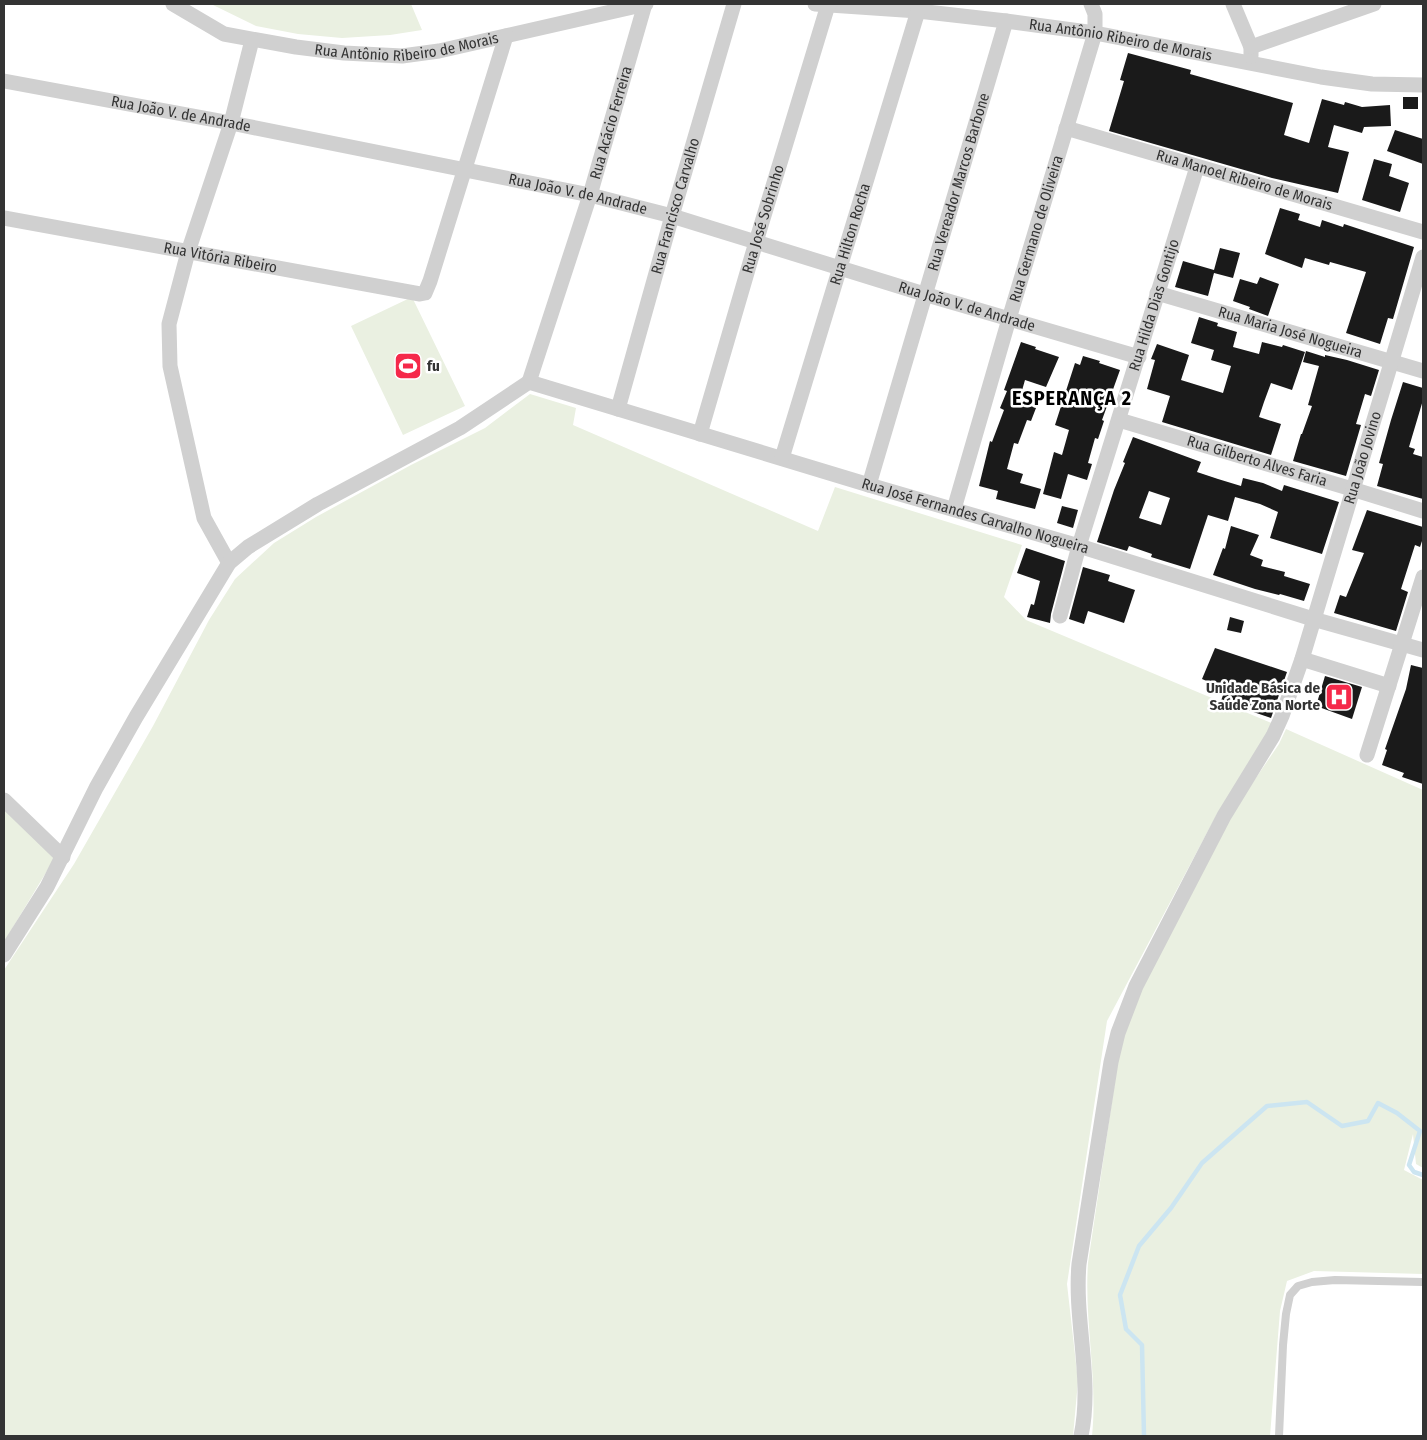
<svg xmlns="http://www.w3.org/2000/svg" width="1427" height="1440" viewBox="0 0 1427 1440" font-family="'Fira Sans Condensed',sans-serif">
<style>
.green{fill:#eaf0e1}
.lines{fill:none;stroke-linecap:round;stroke-linejoin:round}
.stream{stroke:#cce5f1;stroke-width:4.5}
.building{fill:#1a1a1a;fill-rule:evenodd}
.service{stroke:#d0d0d0;stroke-width:8}
.minor{stroke:#d0d0d0;stroke-width:15}
.labels{text-anchor:middle;stroke-width:5;stroke-linejoin:round;paint-order:stroke}
.street-label{font-size:15px;fill:#333;stroke:#fff}
.poi-label{font-size:15px;font-weight:bold;fill:#333;stroke:#fff;text-anchor:start}
.district-label{font-size:20px;font-weight:bold;letter-spacing:1px;fill:#000;stroke:#fff}
</style>
<rect width="100%" height="100%" fill="#fff"/>
<!-- green -->
<path class="green" d="M211,4H411L422,30L390,35L342,38L298,34L256,26Z
M412,297L465,406L403,435L351,326Z
M530,394L576,408L573,425L818,531L835,487L1022,545L1004,597L1026,620L1274,724L1217,814L1107,1021L1067,1284L1078,1381L1073,1436H4V970L74,864L153,726L209,620L235,579L274,543L316,517L411,465L485,428Z
M1286,729L1423,790V1168L1416,1164L1413,1134L1404,1170L1423,1180V1274L1314,1271L1287,1281L1280,1311L1270,1436H1092C1098,1379 1084,1321 1088,1263L1122,1034L1130,1010L1230,816L1279,744Z
M4,804L56,856L4,942Z"/>
<g class="lines">
<!-- stream -->
<path class="stream" d="M1144,1436L1142,1345L1126,1329L1120,1295L1139,1246L1171,1208L1202,1163L1267,1106L1307,1102L1342,1126L1368,1121L1378,1103L1397,1113L1420,1131L1409,1165L1414,1172L1423,1175"/>
</g>
<!-- building -->
<path class="building" d="M1128,53L1191,70L1190,74L1293,103L1284,135L1309,143L1322,99L1344,105L1345,102L1362,107L1390,105L1391,126L1364,127L1362,133L1334,125L1328,147L1349,152L1338,193L1272,178L1109,131L1124,81L1120,80Z
M1403,97H1418V109H1403Z
M1395,130L1423,139V164L1387,151Z
M1374,159L1392,164L1389,176L1409,183L1400,212L1362,200Z
M1280,208L1300,214L1298,220L1320,227L1322,220L1343,227L1344,224L1414,247L1393,319L1388,318L1380,344L1346,333L1366,272L1330,262L1329,265L1305,258L1302,268L1265,254Z
M1220,248L1240,253L1233,278L1214,273L1208,296L1175,287L1183,261L1214,270Z
M1260,277L1279,284L1268,316L1249,309L1250,307L1233,301L1240,279L1257,284Z
M1199,317L1218,323L1217,326L1237,332L1233,347L1259,354L1262,342L1282,347L1283,345L1305,352L1292,390L1271,383L1264,402L1259,417L1281,424L1271,455L1162,422L1170,396L1147,389L1155,360L1151,359L1157,344L1189,355L1181,380L1223,393L1231,366L1211,360L1214,350L1191,343Z
M1021,342L1036,347L1035,349L1059,357L1046,387L1025,380L1019,401L1036,408L1031,421L1027,420L1018,444L1014,443L1007,469L1023,474L1020,483L1041,489L1035,509L996,499L998,491L979,486L990,441L992,442L1004,410L1000,408L1007,391L1004,390Z
M1306,351L1325,357V355L1347,360L1379,370L1371,396L1365,394L1356,424L1361,425L1346,476L1293,461L1301,434H1302L1312,406L1308,405L1319,366L1303,362Z
M1083,356L1100,361L1099,363L1120,370L1102,420L1104,421L1098,439L1095,438L1088,463L1092,464L1087,480L1068,474L1061,499L1043,494L1054,452L1062,455L1069,430L1055,425L1075,363L1080,365Z
M1403,382L1423,388V400L1409,447L1415,449L1413,454L1423,457V499L1377,486L1383,464L1379,463L1391,420Z
M1133,437L1201,462L1197,472L1218,479L1241,486L1243,478L1263,483L1282,491L1284,485L1339,502L1322,554L1270,538L1278,512L1260,504L1235,497L1228,521L1208,515L1190,569L1151,557L1152,554L1129,546L1127,551L1097,542L1114,490L1125,463L1123,462ZM1149,491L1170,498L1161,525L1139,518Z
M1062,506L1078,510L1073,528L1057,523Z
M1367,510L1423,527V538L1420,547L1415,545L1401,589L1408,592L1396,631L1334,613L1340,595L1346,597L1364,553L1352,550Z
M1231,526L1259,535L1250,555L1263,560L1261,566L1285,572L1284,576L1310,584L1304,601L1280,594L1279,595L1255,589L1213,575L1223,548L1225,549Z
M1026,548L1065,561L1051,614L1050,623L1027,617L1031,604L1034,605L1040,581L1017,573Z
M1083,567L1110,575L1108,581L1135,590L1124,623L1088,611L1084,624L1069,619Z
M1230,617L1244,621L1241,633L1227,630Z
M1215,648L1287,672L1271,718L1221,701L1225,689L1202,679Z
M1411,665L1423,668V784L1402,777L1404,773L1382,765L1387,750L1385,749L1406,689Z
M1325,676L1362,687L1352,719L1316,706Z"/>
<g class="lines">
<!-- service -->
<path class="service" d="M1279,1436L1283,1345L1286,1314L1290,1295L1298,1286L1312,1282L1335,1280L1423,1282"/>
<!-- minor -->
<g class="minor">
<path id="s1" d="M173,4L224,34L296,47L344,53L402,56L439,51L646,4"/>
<path id="s2" d="M815,4L918,11L1006,21L1095,33L1321,77L1372,84L1423,85"/>
<path d="M1233,4L1251,47V56"/>
<path d="M1251,47L1374,4"/>
<path id="s3" d="M4,81L231,123L590,195L672,216L924,294L1139,357"/>
<path id="s4" d="M1066,128L1423,232"/>
<path id="s5" d="M4,218L420,294L425,293L430,281L506,36"/>
<path id="s6" d="M1157,293L1423,371"/>
<path id="s7" d="M529,382L869,485L1079,546L1313,619L1423,650"/>
<path id="s8" d="M529,382L590,195L645,4"/>
<path id="s9" d="M618,409L672,216L734,4"/>
<path id="s10" d="M1119,420L1352,489L1423,511"/>
<path id="s11" d="M700,434L756,242L828,5L830,4"/>
<path id="s12" d="M782,458L918,11"/>
<path id="s13" d="M869,485L1006,21"/>
<path id="s14" d="M954,509L1009,319L1095,33V14L1091,4"/>
<path d="M229,563L204,518L170,366L169,324L188,252L231,123L252,40"/>
<path id="s15" d="M1060,616L1079,546L1197,167"/>
<path d="M1302,659L1389,686"/>
<path d="M1367,755L1423,577"/>
<path d="M4,800L63,857"/>
<path d="M4,955L47,887L96,788L136,717L229,563L248,547L318,504L460,428L529,382"/>
<path id="s16" d="M1081,1436C1093,1380 1074,1321 1079,1264L1111,1062L1118,1033L1136,986L1224,816L1273,736L1282,716L1302,659L1423,257"/>
</g>
</g>
<!-- icons -->
<defs>
<g id="stadium-square" transform="scale(1.4375)"><rect x="-9" y="-9" width="18" height="18" rx="4" fill="#f5294a" stroke="#fff"/><path d="M0-5a6.5 5 0 1 0 0 10a6.5 5 0 1 0 0-10ZM-3.5-1.8h7v3.6h-7Z" fill="#fff"/></g>
<g id="hospital-square" transform="scale(1.4375)"><rect x="-9" y="-9" width="18" height="18" rx="4" fill="#f5294a" stroke="#fff"/><path d="M-5-5h3v3.5h4V-5h3V5h-3V1.5h-4V5h-3Z" fill="#fff"/></g>
</defs>
<g fill-rule="evenodd">
<use href="#stadium-square" x="408" y="366"/>
<use href="#hospital-square" x="1339" y="697"/>
</g>
<g class="labels">
<!-- street labels -->
<g class="street-label">
<text dy="5" stroke="none"><textPath href="#s2" startOffset="308">Rua Antônio Ribeiro de Morais</textPath></text>
<text dy="5" stroke="none"><textPath href="#s1" startOffset="244">Rua Antônio Ribeiro de Morais</textPath></text>
<text dy="5" stroke="none"><textPath href="#s3" startOffset="180">Rua João V. de Andrade</textPath></text>
<text dy="5" stroke="none"><textPath href="#s8" startOffset="272">Rua Acácio Ferreira</textPath></text>
<text dy="5" stroke="none"><textPath href="#s4" startOffset="186">Rua Manoel Ribeiro de Morais</textPath></text>
<text dy="5" stroke="none"><textPath href="#s13" startOffset="316">Rua Vereador Marcos Barbone</textPath></text>
<text dy="5" stroke="none"><textPath href="#s3" startOffset="585">Rua João V. de Andrade</textPath></text>
<text dy="5" stroke="none"><textPath href="#s9" startOffset="211">Rua Francisco Carvalho</textPath></text>
<text dy="5" stroke="none"><textPath href="#s11" startOffset="224">Rua José Sobrinho</textPath></text>
<text dy="5" stroke="none"><textPath href="#s14" startOffset="292">Rua Germano de Oliveira</textPath></text>
<text dy="5" stroke="none"><textPath href="#s12" startOffset="234">Rua Hilton Rocha</textPath></text>
<text dy="5" stroke="none"><textPath href="#s5" startOffset="220">Rua Vitória Ribeiro</textPath></text>
<text dy="5" stroke="none"><textPath href="#s15" startOffset="325">Rua Hilda Dias Gontijo</textPath></text>
<text dy="5" stroke="none"><textPath href="#s3" startOffset="990">Rua João V. de Andrade</textPath></text>
<text dy="5" stroke="none"><textPath href="#s6" startOffset="139">Rua Maria José Nogueira</textPath></text>
<text dy="5" stroke="none"><textPath href="#s16" startOffset="1035">Rua João Jovino</textPath></text>
<text dy="5" stroke="none"><textPath href="#s10" startOffset="144">Rua Gilberto Alves Faria</textPath></text>
<text dy="5" stroke="none"><textPath href="#s7" startOffset="466">Rua José Fernandes Carvalho Nogueira</textPath></text>
</g>
<!-- poi labels -->
<g class="poi-label">
<text x="427" y="371">fu</text>
<text x="1320" y="693" text-anchor="end">Unidade Básica de<tspan x="1320" dy="17">Saúde Zona Norte</tspan></text>
</g>
<!-- district labels -->
<g class="district-label">
<text x="1072" y="405">ESPERANÇA 2</text>
</g>
</g>
<!-- border -->
<rect width="1427" height="1440" fill="none" stroke="#333333" stroke-width="10"/>
</svg>
